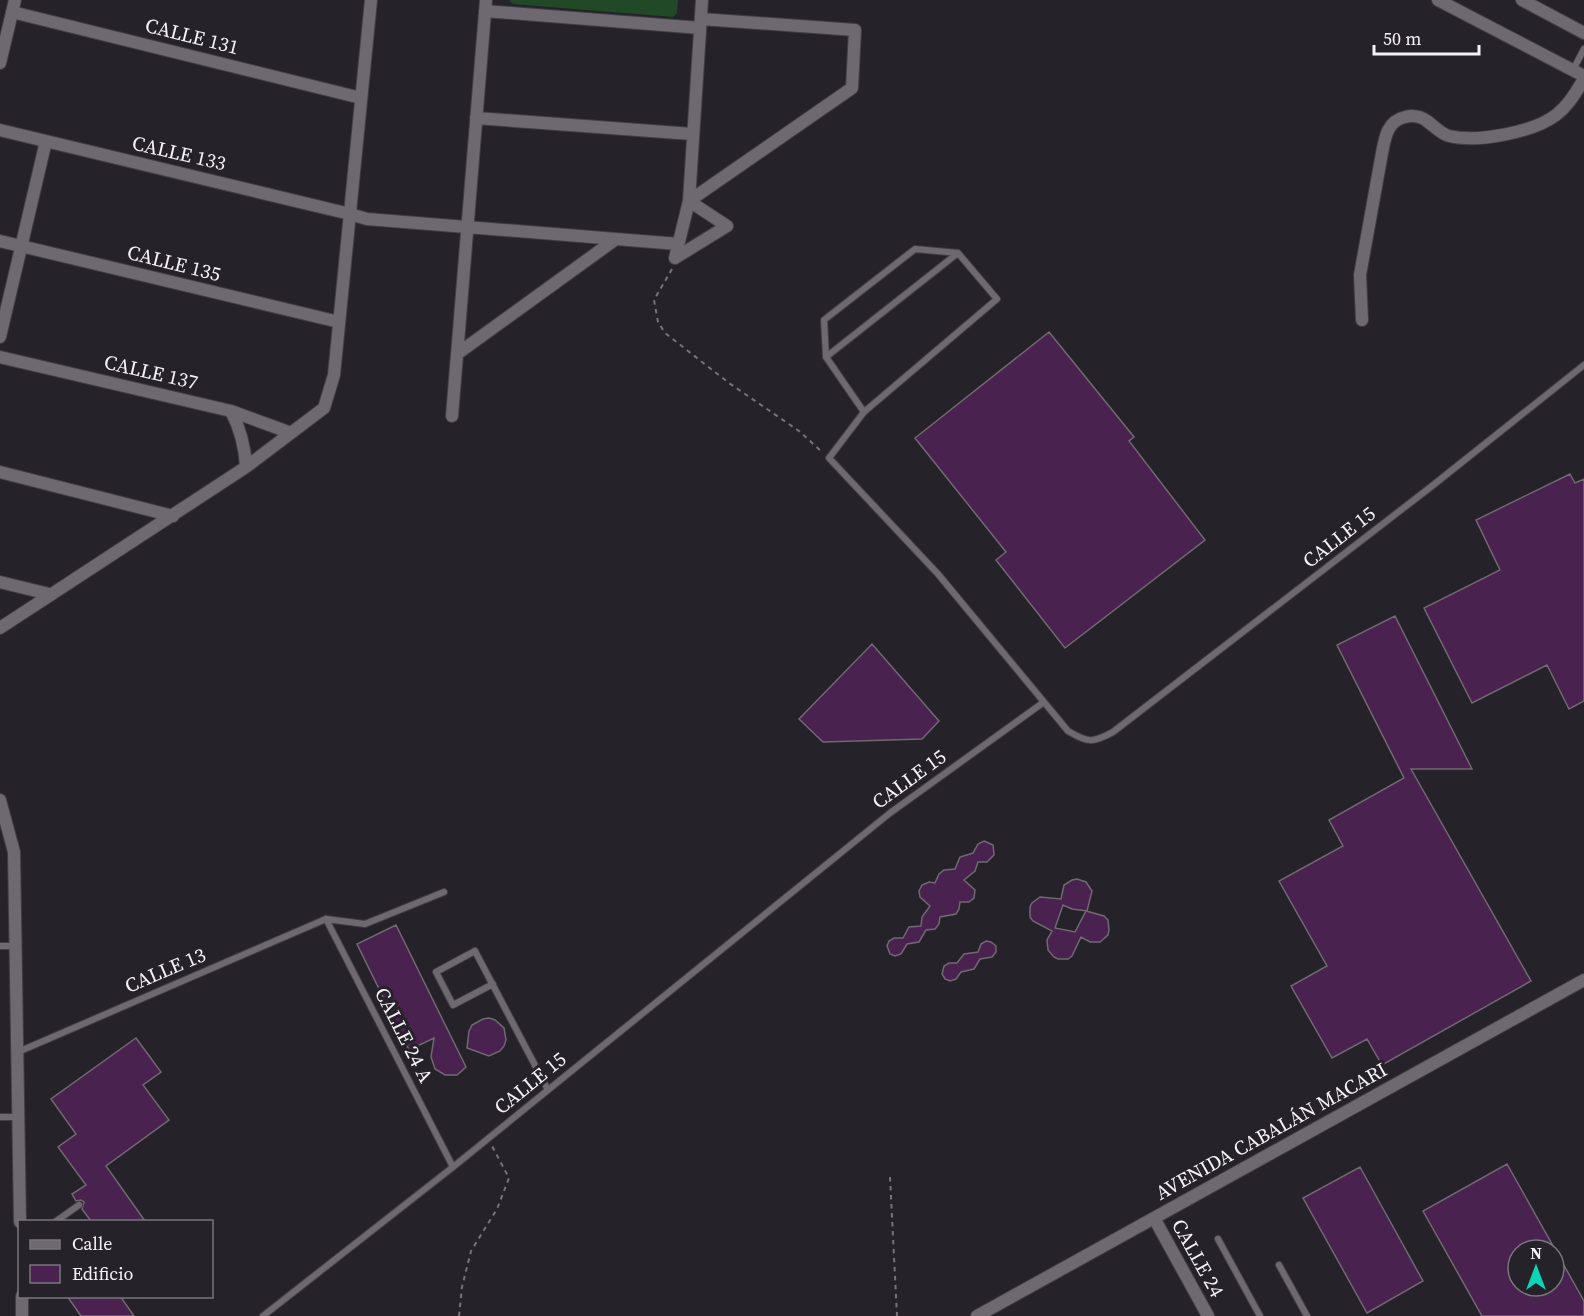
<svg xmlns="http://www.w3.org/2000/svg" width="1584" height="1316" viewBox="0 0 1584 1316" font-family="'Source Serif 4',serif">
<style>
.green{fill:#214928}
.building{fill:#49224f;stroke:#706971;stroke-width:1.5;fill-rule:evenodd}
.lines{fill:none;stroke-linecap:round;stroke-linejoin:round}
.service-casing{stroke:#423e45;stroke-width:8}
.minor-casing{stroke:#423e45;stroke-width:14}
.path{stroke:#777379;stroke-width:2;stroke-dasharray:4.5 4.5;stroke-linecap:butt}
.service{stroke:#6e6871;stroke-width:6}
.minor{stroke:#6e6871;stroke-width:12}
.labels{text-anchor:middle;stroke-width:6;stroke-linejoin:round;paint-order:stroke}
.street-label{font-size:20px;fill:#f6f3f8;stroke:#262229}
</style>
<rect width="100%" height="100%" fill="#262229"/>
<!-- green -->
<path class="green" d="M509,0H678L677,13L673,17L513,4Z"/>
<!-- building -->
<path class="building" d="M1049,332L1134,437L1129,441L1205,540L1065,648L996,560L1006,552L915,438Z
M1570,474L1575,483L1584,479V701L1569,709L1547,665L1472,703L1424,608L1500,570L1476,520Z
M1395,616L1472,769H1411L1531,981L1382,1065L1367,1039L1332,1058L1291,986L1327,966L1279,881L1343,846L1329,820L1404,778L1337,645Z
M872,644L939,721L922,739L823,742L799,719Z
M984,841L993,845L994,855L987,862H978L975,871L964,880L975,890L974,898L969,902H960L959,909L956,914L940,917L939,924L935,929L926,930L919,942L907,944L901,954L895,956L890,954L887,946L889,941L894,938H903L909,927L921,926L922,917L930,906L920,897L919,891L922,885L929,882L935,883L939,874L944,870L955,869L960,857L973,853L978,844Z
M1077,879L1086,882L1092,891L1087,911L1072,909L1063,905L1055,928L1075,932L1086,911L1104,916L1108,920L1109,930L1108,935L1100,942H1090L1081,937L1072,956L1068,959H1058L1054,957L1048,950L1047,940L1052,931L1033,921L1030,917V907L1032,903L1040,897L1061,899L1064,885L1072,880Z
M396,925L466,1067L457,1075H445L435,1069L431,1057L434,1038L409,1050L357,944Z
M986,941L991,942L996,946V952L992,957L980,959L974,969L961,972L956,979L950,981L945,979L942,974L944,966L949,963H957L964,954L978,952L981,944Z
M489,1018L495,1020L504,1028L506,1040L504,1046L500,1051L489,1056L467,1048L469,1031L472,1025L483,1019Z
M136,1038L161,1072L143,1085L169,1120L106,1166L145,1221H91L82,1209L84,1202L81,1200L76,1201L72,1194L86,1185L58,1147L76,1134L51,1099Z
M1507,1164L1584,1301V1316H1482L1423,1211ZM1518,1250H1554V1286H1518Z
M1360,1167L1423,1281L1367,1313L1303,1198Z
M67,1296H120L134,1316H81Z"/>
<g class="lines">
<!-- service casing -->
<g class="service-casing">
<path id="service" d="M1573,70L1584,49
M826,357L958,253
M864,412L826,357L824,320L915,249L958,253L997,299L864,412L829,458L938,574L1068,731C1088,743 1093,743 1113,732L1432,486L1584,365
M326,919L453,1167
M326,919L365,924L444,892
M0,946H16
M493,984L453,1005L436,972L475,951L548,1090
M18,1052L326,919
M0,1117H19
M55,1222L79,1205
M1218,1239L1260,1316
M1279,1265L1307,1316
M263,1316L453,1167L890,813L1044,702"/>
</g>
<!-- minor casing -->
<g class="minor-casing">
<path id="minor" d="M1438,0L1584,76
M1522,0L1584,33
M485,11L700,28
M12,12L361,98
M0,63L15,0
M476,118L692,134
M0,130L350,214L367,219L678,244
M689,201L852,88L855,30L701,19
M0,241L339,322
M675,258L689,201L702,0
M675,258L727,226L689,201
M1362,320L1360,275L1382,153C1385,138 1387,121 1405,117C1413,115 1420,116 1427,121C1434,126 1441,134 1449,136C1477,143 1534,132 1556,115C1569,105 1576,92 1584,79
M0,337L46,141
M457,354L616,239
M0,357L231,411L291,433
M231,411C241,430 245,446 246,467
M452,416L486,0
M0,472L173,516
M0,582L49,594
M0,628L246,467L324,408L334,375L371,0
M0,800L14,852L20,1222
M1154,1218L1208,1316
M22,1296V1316
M977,1316L1584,980"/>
</g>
<!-- path -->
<path class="path" d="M672,269L654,300L658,322L665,333L729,383L799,431L821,451
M890,1177L897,1316
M459,1316L462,1287L471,1251L497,1209L509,1178L492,1146"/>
<!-- service -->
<use href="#service" class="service"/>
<!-- minor -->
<use href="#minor" class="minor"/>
</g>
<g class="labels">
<!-- street labels -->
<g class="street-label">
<text transform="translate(192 36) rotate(14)" y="7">CALLE 131</text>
<text transform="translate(179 153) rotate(13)" y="7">CALLE 133</text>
<text transform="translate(174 263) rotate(14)" y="7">CALLE 135</text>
<text transform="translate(151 372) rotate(13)" y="7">CALLE 137</text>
<text transform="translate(1339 537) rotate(-38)" y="7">CALLE 15</text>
<text transform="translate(909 779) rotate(-36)" y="7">CALLE 15</text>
<text transform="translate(165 970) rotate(-23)" y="7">CALLE 13</text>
<text transform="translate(404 1035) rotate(63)" y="7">CALLE 24 A</text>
<text transform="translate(530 1083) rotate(-39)" y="7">CALLE 15</text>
<text transform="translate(1271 1131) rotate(-29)" y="7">AVENIDA CABALÁN MACARI</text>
<text transform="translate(1198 1258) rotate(61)" y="7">CALLE 24</text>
</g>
</g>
<!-- legend -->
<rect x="18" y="1220" width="195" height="78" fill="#262229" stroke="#79767c" stroke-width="1.5"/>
<rect x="30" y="1240" width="30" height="9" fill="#6e6871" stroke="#79767c" stroke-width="1.5"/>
<text x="72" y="1250" font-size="18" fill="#f6f3f8">Calle</text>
<rect x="30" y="1265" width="30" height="18" fill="#49224f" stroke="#79767c" stroke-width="1.5"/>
<text x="72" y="1280" font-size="18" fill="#f6f3f8">Edificio</text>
<!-- north arrow -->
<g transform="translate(1536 1268)"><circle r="28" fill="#262229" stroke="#79767c" stroke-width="1.5"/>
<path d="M0-4.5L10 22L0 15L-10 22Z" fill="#0ad5b5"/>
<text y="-9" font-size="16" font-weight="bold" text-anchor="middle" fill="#f6f3f8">N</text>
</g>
<!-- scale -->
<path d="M1374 45v9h105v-9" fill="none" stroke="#f6f3f8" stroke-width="3"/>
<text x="1383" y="45" font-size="18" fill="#f6f3f8" stroke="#262229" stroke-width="4.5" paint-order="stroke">50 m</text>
</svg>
